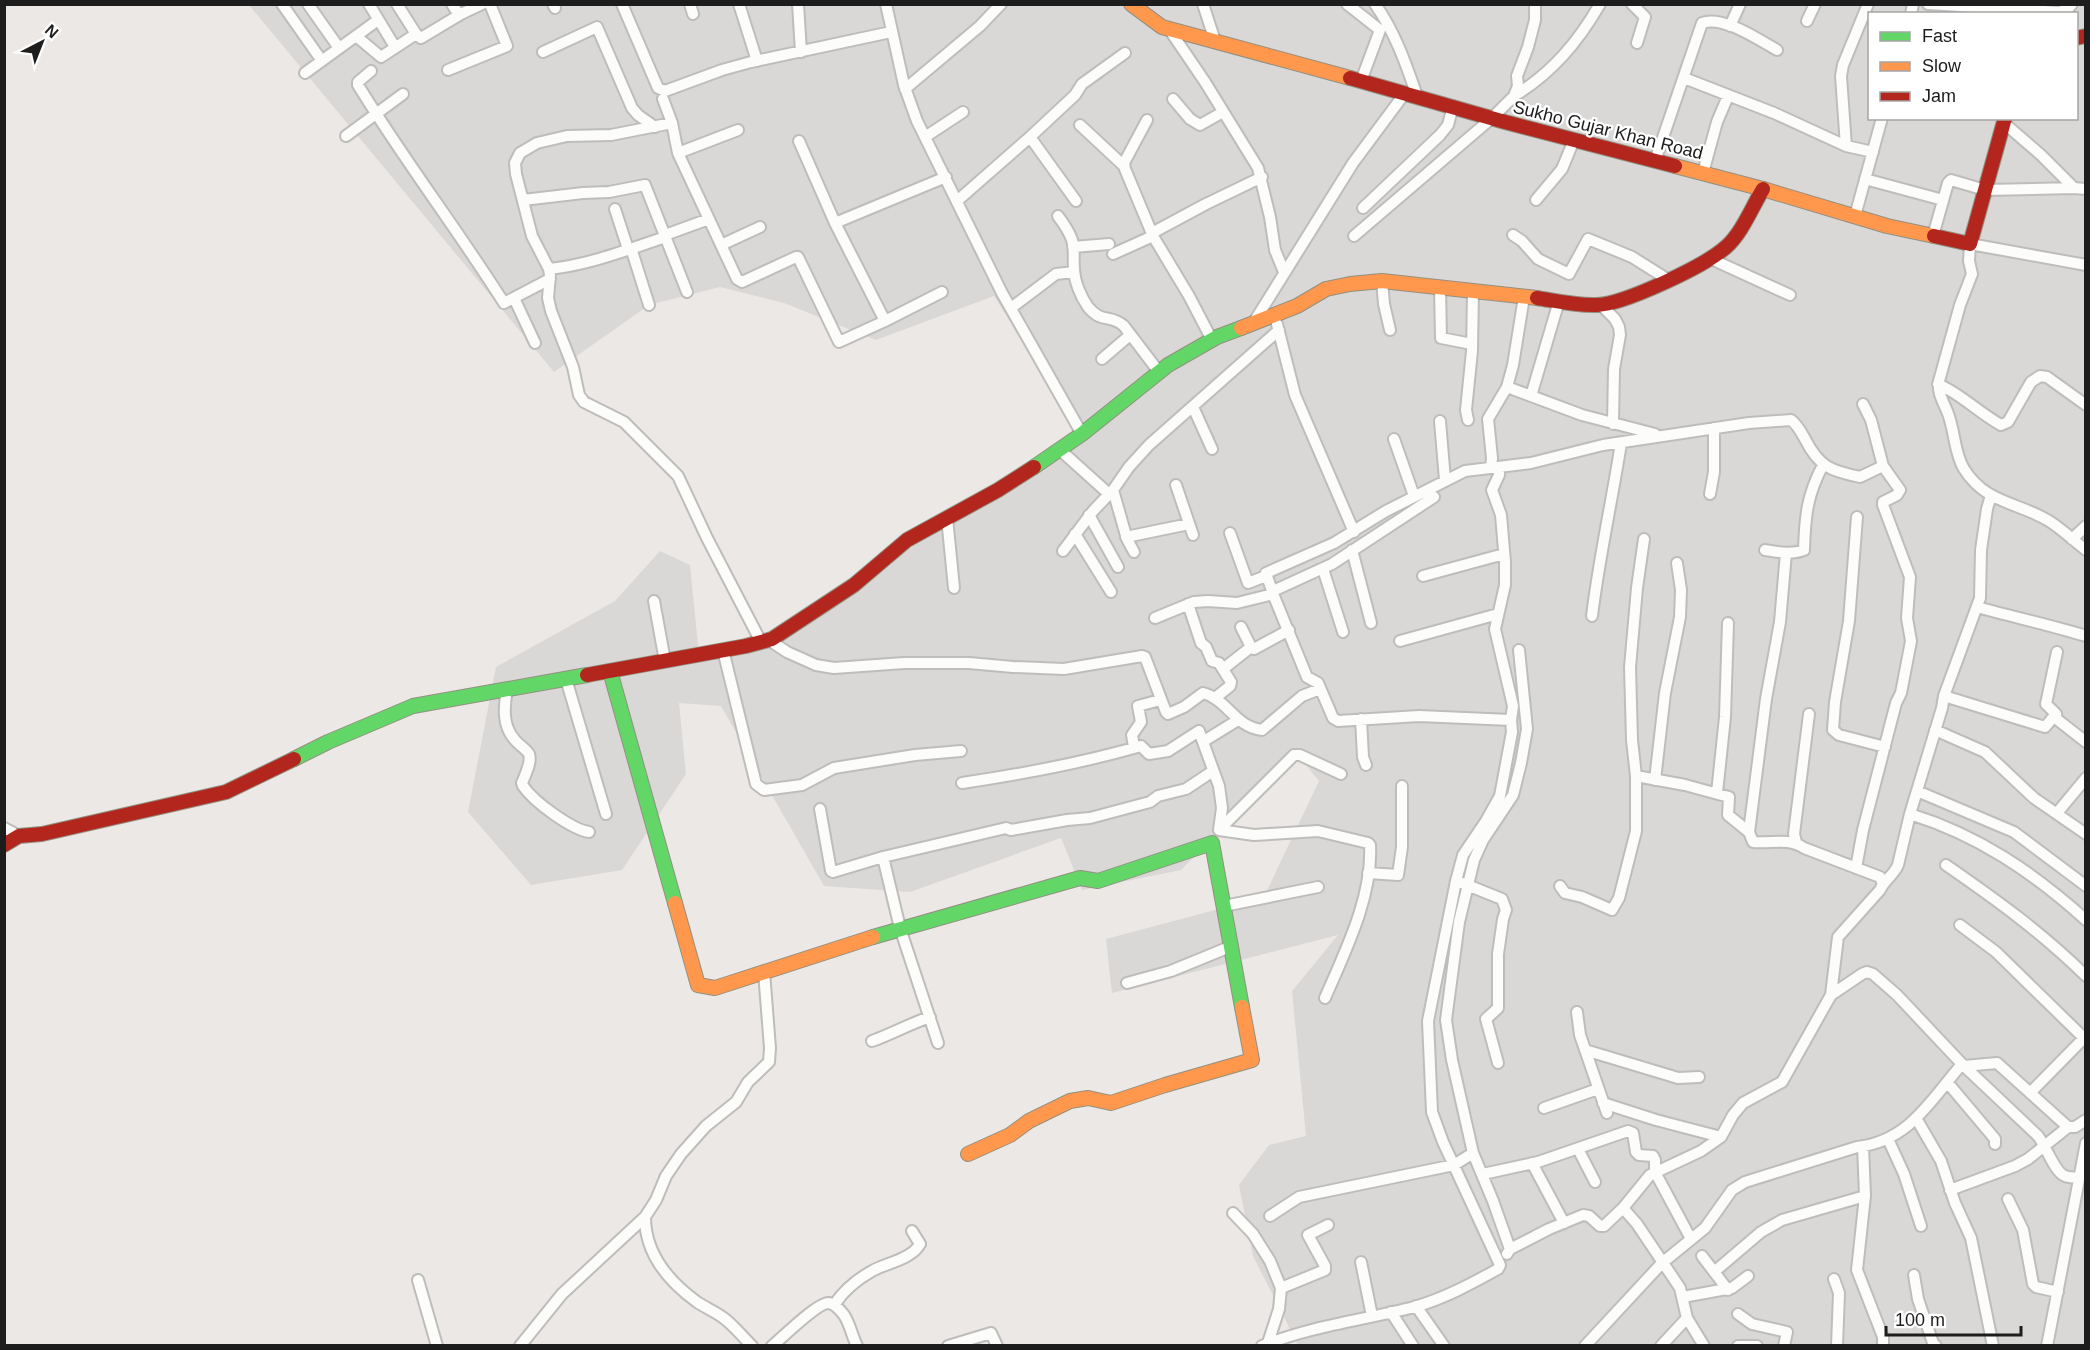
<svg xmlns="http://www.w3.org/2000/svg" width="2090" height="1350" viewBox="0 0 2090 1350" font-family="Arial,sans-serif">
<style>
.residential{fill:#dad8d7;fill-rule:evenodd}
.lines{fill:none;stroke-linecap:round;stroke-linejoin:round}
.street-casing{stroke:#bebdbc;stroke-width:14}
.fast-casing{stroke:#939080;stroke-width:16}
.slow-casing{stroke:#939080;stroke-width:16}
.jam-casing{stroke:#939080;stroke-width:16}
.street{stroke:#fcfcfb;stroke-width:10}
.fast{stroke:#63d668;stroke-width:14}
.slow{stroke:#ff974d;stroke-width:14}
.jam{stroke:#b3261e;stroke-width:14}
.labels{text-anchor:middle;stroke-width:4.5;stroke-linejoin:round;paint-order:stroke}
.street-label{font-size:18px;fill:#1d1d1d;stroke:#fff}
</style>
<rect width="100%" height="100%" fill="#ebe8e6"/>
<!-- residential -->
<path class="residential" d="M249,5H2085V1345H1298L1253,1256L1239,1185L1269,1145L1306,1136L1292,991L1338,935L1112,993L1106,939L1264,897L1319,781L1297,754L1181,870L1082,890L1061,838L910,892L824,886L721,706L679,703L686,774L622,870L531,885L468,812L496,667L615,601L660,551L690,565L699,655L792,626L1082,434L994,296L876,340L784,303L720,287L649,305L554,372ZM1870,14H2076V118H1870Z"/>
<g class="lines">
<!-- street casing -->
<g class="street-casing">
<path id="street" d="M282,4L322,61
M308,4L339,48
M369,4L395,47
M397,4L416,34L421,38L461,14L482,4
M452,4L459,15
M553,4L555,8
M622,4L658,88L665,91L722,70L751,62L891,32
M690,4L693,14
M739,4L757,61
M798,4L801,52
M886,4L904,85L917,121L1002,293L1082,434
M1203,4L1215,41
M1347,4L1380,30L1361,81
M1375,4C1395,32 1406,64 1417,96
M1632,4L1645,17L1637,43
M1928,4L2059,12L2068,9L2072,4
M1911,14L1913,4
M1807,21L1815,4
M1730,26L1740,4
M1169,29L1205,82L1258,168L1270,217L1275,250L1284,272
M356,36L381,57L416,34
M543,52L597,27L632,108L638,115L655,127
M448,70L507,46L490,4
M371,71L358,82V85C404,160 457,229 504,303L550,279
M305,73L378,20
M1684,78L1774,113L1846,146L1873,152
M905,89L980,26L1001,4
M1514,96C1552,73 1578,42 1600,4
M663,99L672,123L678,153L737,279L742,282L796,257H798L839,342L885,321
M1173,99L1190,119L1200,125L1223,112
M1147,120L1124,163L1125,169L1153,236L1189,296L1212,340
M672,123L611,135L567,136L537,143L520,153L515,163L516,174L532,236L549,269L550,275L548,298L551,311L573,367L579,395L584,402L624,422L678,476L707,538L761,642
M2004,123L2041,155L2074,188L2086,189
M1080,125L1124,166
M346,136L403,94
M925,137L963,112
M1030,137L1075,95L1082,84L1125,53
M799,141L835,223L885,321L942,292
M1846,146L1841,76L1843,65L1868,4
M678,153L738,130
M1655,161L1702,23C1723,15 1759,40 1777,50
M1703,173L1717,122L1728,96
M1865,179L1943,200
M523,200L583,193L609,192L645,185L687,292
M1536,200L1562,169L1574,140
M957,201L1030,137L1076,201
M1363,208L1440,135L1448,125L1453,106
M615,209L628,249
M1058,216C1064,224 1069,231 1072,240C1075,249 1073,259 1074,268C1074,281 1081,297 1088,307C1102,324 1111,314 1124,326L1159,372
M1855,216L1882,118
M835,223L946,177
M1152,233L1206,204L1262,177
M665,235L709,219
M1513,235L1522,241L1538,259L1569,274L1588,239L1632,257L1667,279
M1354,236L1492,118L1514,96L1518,86L1517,76L1528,47L1535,20V4
M1933,236L1948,183L1951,180L1985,190L2074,188
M721,245L760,227
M1073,247L1109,244
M631,248L649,305
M1113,254L1153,236
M1709,258L1790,295
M2086,265L1970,244L1969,261L1972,274L1960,305L1939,381C1937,397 1947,406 1950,420C1955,436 1955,454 1964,469C1986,504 2018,502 2049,521C2062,529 2074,541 2086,550
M549,269C590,265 628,249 666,237
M1382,281L1384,304L1390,330
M1440,287L1441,338L1472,344
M514,298L535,343
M1601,305L1615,319L1619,327L1620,335L1614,369L1613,424
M1011,308L1056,274L1074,272
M1254,322L1353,163L1405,93
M1277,324L1295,395L1354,532
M1102,359L1130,335
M1938,384C1961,394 1979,413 2001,425L2008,422L2031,382L2040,376L2047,377L2086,405
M1507,387L1582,415L1655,434
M1531,396L1559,301
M1193,407L1212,449
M1468,420L1466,410L1472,351L1473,291
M1440,421L1445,480
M1394,439L1414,496
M1059,449L1109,494
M1491,468L1492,458L1488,419L1507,387L1513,365L1524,297
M1176,485L1193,535
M1113,490L1127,539L1134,552
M1710,494L1714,472V428
M1089,515L1118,567
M1857,517L1849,621L1835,702L1833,730L1839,735L1885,747
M947,518L954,588
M1230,533L1248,583L1266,576
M1075,534L1111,592
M1126,537L1189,524
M2072,539L2086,526
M1352,550L1371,623
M1765,550C1777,552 1792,555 1804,550C1805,516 1807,495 1823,465
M1063,551L1093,511L1113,490L1129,467L1149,445L1279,330
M1786,553L1780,622L1766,699L1749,832L1753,842C1771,844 1788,837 1804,848L1880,877L1883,884
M1323,569L1343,632
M1423,576L1504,554
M1273,591L1332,564L1434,497
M654,601L665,661
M1188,604L1201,643L1206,647L1212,661L1219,663L1231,682L1230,686L1215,698
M1977,607C2013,617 2050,625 2086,636
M1592,616C1599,558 1612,501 1621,443
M1155,618L1194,602L1208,601L1237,603L1273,594
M769,640L787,652L816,665L834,668L904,663H969L1013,667L1064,669L1142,656L1145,657L1166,712L1168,714L1184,707L1203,693C1227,699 1235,727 1262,730L1302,696L1320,689
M1400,641L1498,614
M1251,647L1254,649L1289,630
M723,650L756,784L764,790L802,785L834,768L915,755L961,751
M1223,669L1251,647L1241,627
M566,679L606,814
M507,689C504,707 502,726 515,740C519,745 526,749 529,754C532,762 525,775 522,783L523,786C534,802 571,829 589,832
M1944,696L2045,727L2056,714L2046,704L2057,652
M2054,717L2086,742
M1361,719L1363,757L1366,765
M1511,720L1419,716L1338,721L1333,718L1318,683L1307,677L1273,594L1266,573L1334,543L1386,511L1465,471L1531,463L1603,445L1749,423L1791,420C1797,424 1801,432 1805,439C1819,467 1831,471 1860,477L1883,466
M1935,730L1985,752L2034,798L2086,834
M1204,741L1238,720
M1134,747L1132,735L1141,722L1138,706L1160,700
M1636,776L1685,785L1729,797L1728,815L1749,832
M1655,780L1665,693L1680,617L1681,590L1677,563
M962,783C1023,774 1082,763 1141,746L1149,754L1168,751L1199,731L1219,786L1222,808L1219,830
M1917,791L2014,832L2086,886
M1717,793L1725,717L1728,623
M820,809L831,871L833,872L883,857L1006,828L1011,830L1067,820L1090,818L1150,802L1158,796L1186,789L1213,771
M2057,813L2086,778
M1910,814C1978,835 2034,873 2086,920
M4,828L19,836
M1796,842L1794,834L1809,714
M883,857L900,928L938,1043
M1946,865C1998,901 2041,932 2086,976
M1856,868L1863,830L1896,703L1901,693L1911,641L1907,618L1910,577L1883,505V502L1897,495L1900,490L1883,466L1871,420L1863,404
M1368,873L1398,875L1402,847V786
M1462,883L1502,899L1506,910L1503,919L1498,954V1008L1486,1019L1498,1063
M1560,886L1565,893L1582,897L1612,910L1619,898L1636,831V776L1632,740L1630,667L1637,588L1644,539
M1224,906L1318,887
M1960,925L1996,952L2086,1040
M1127,983L1171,971L1232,946
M1831,995L1862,974L1867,972L1873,974L1897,995L1962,1064L2038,1136C2046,1146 2055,1173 2065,1176C2069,1178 2075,1177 2079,1178
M1325,998C1345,952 1373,896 1370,845L1368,843L1318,831L1254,835L1219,830L1294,755H1300L1341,774
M1577,1012L1580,1035L1607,1113
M872,1041C892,1034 909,1024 930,1017
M1585,1050L1678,1078L1699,1077
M1964,1066L1997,1063L2068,1127H2075L2086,1120
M1947,1082L1995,1139V1144
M2030,1093L2083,1039
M1603,1103L1656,1120L1721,1137
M1544,1108L1598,1089
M1916,1118L1941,1161L1955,1203L1971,1238L1993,1346
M1888,1139L1904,1174L1921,1226
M1863,1146L1865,1196L1857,1270L1883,1337V1346
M1578,1149L1595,1182
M1532,1163L1564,1223
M1483,1174L1538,1162L1628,1131L1633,1133L1636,1152L1639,1155L1653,1156L1655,1160V1172L1691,1239
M1950,1190L2015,1166L2028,1159L2068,1127
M2008,1199L2023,1230L2033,1284L2036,1287L2058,1292
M1623,1208L1637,1224L1680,1288L1687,1318L1704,1346
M1233,1213L1253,1234L1270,1261L1281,1288L1279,1309L1268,1343
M1270,1216L1299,1197L1454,1165L1473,1153
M645,1217C645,1254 668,1281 697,1302C706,1308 716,1312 725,1319C735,1327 743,1337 752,1346
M1510,1249L1549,1229L1583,1215L1589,1216L1600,1226H1604L1623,1208L1650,1175L1701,1151L1721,1137L1733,1115L1743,1103L1782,1082L1831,995L1838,937L1880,890C1884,880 1894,875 1898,865L1910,814L1942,708L1944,696L1980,598L1981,550L1987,509L1991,495
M1507,1254L1510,1249L1493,1201L1473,1153L1452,1060L1446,1020L1459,922L1474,860L1483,840L1513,795L1521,763L1527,729L1519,650
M1702,1256L1728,1290
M1361,1262L1372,1316
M1714,1272L1761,1232L1782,1220L1865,1196
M1914,1275L1918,1299L1933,1343L1936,1346
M1834,1279L1839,1293L1837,1346
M418,1280L437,1346
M1281,1288L1325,1270V1266L1308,1235L1328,1225
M1683,1297L1732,1288L1748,1276
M834,1305C844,1290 856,1280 872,1271C886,1263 912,1259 920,1244L912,1231
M1416,1306L1444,1346
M1391,1312L1413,1346
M1738,1314L1752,1324L1787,1332L1784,1346
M520,1346L562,1294L645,1217L656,1200L666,1176L681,1154L706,1126L736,1102L748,1082L769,1062L770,1048L764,972
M772,1346C783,1337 818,1302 829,1303C835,1304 841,1311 844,1315C850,1324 852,1336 857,1346
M948,1346L991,1333L997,1346
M1262,1346C1311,1326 1364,1320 1414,1307C1443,1299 1471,1284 1498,1269L1500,1265L1443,1142L1432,1112L1428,1021L1456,881L1463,855L1486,821L1500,796L1512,732L1511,720L1513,706L1495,629L1505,585V562L1501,515L1492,490L1499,475V468
M1585,1346L1662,1263L1705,1228L1732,1190L1745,1182L1857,1147C1909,1141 1930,1101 1962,1064
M1661,1346L1687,1318
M1738,1346H1757
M2047,1346L2086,1143"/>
</g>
<!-- fast casing -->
<g class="fast-casing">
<path id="fast" d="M1034,467L1082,434L1168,365L1217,337L1241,328
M610,671L675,903
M294,759L328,742L413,706L587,675
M873,937L1080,878L1098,881L1212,843L1242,1007"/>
</g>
<!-- slow casing -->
<g class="slow-casing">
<path id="slow" d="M1131,4L1162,27L1350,78
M1675,166L1763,189L1887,226L1934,236
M1241,328L1297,306L1326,289L1350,284L1382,281L1537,298
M675,903L698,985L715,988L873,937
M968,1154L1010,1135L1029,1121L1070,1101L1088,1098L1111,1103L1165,1085L1252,1060L1242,1007"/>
</g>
<!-- jam casing -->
<g class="jam-casing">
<path id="jam" d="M2076,38L2086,36
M1350,78L1505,122L1675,166
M1934,236L1970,244L2005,118
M1537,298C1556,301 1577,306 1597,305C1624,304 1705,266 1726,247C1742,233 1752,207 1763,189
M587,675L746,646L772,639L854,585L907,540L998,490L1034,467
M4,845L19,836L42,834L226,792L294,759"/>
</g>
<!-- street -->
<use href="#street" class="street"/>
<!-- fast -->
<use href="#fast" class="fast"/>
<!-- slow -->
<use href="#slow" class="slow"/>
<!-- jam -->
<use href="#jam" class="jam"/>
</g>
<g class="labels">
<!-- street labels -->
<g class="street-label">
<text transform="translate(1608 130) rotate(14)" y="6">Sukho Gujar Khan Road</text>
</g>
</g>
<!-- border -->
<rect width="2090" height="1350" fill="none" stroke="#1d1d1d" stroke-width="12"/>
<!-- legend -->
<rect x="1868" y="12" width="210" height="108" fill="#ffffff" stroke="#a5a5a5" stroke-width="1.5"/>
<rect x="1880" y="32" width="30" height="9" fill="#63d668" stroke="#a5a5a5" stroke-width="1.5"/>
<text x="1922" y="42" font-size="18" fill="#1d1d1d">Fast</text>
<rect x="1880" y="62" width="30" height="9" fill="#ff974d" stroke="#a5a5a5" stroke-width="1.5"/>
<text x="1922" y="72" font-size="18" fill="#1d1d1d">Slow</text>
<rect x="1880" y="92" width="30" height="9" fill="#b3261e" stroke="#a5a5a5" stroke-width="1.5"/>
<text x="1922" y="102" font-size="18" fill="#1d1d1d">Jam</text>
<!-- north arrow -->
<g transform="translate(42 42) rotate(42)" stroke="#ffffff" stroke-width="4.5" paint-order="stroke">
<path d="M0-4.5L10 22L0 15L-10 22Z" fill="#1d1d1d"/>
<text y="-9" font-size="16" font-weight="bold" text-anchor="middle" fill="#1d1d1d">N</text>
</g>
<!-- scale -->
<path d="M1886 1326v9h135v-9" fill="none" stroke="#1d1d1d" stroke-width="3"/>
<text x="1895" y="1326" font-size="18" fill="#1d1d1d" stroke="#ffffff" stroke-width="4.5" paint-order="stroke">100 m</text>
</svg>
